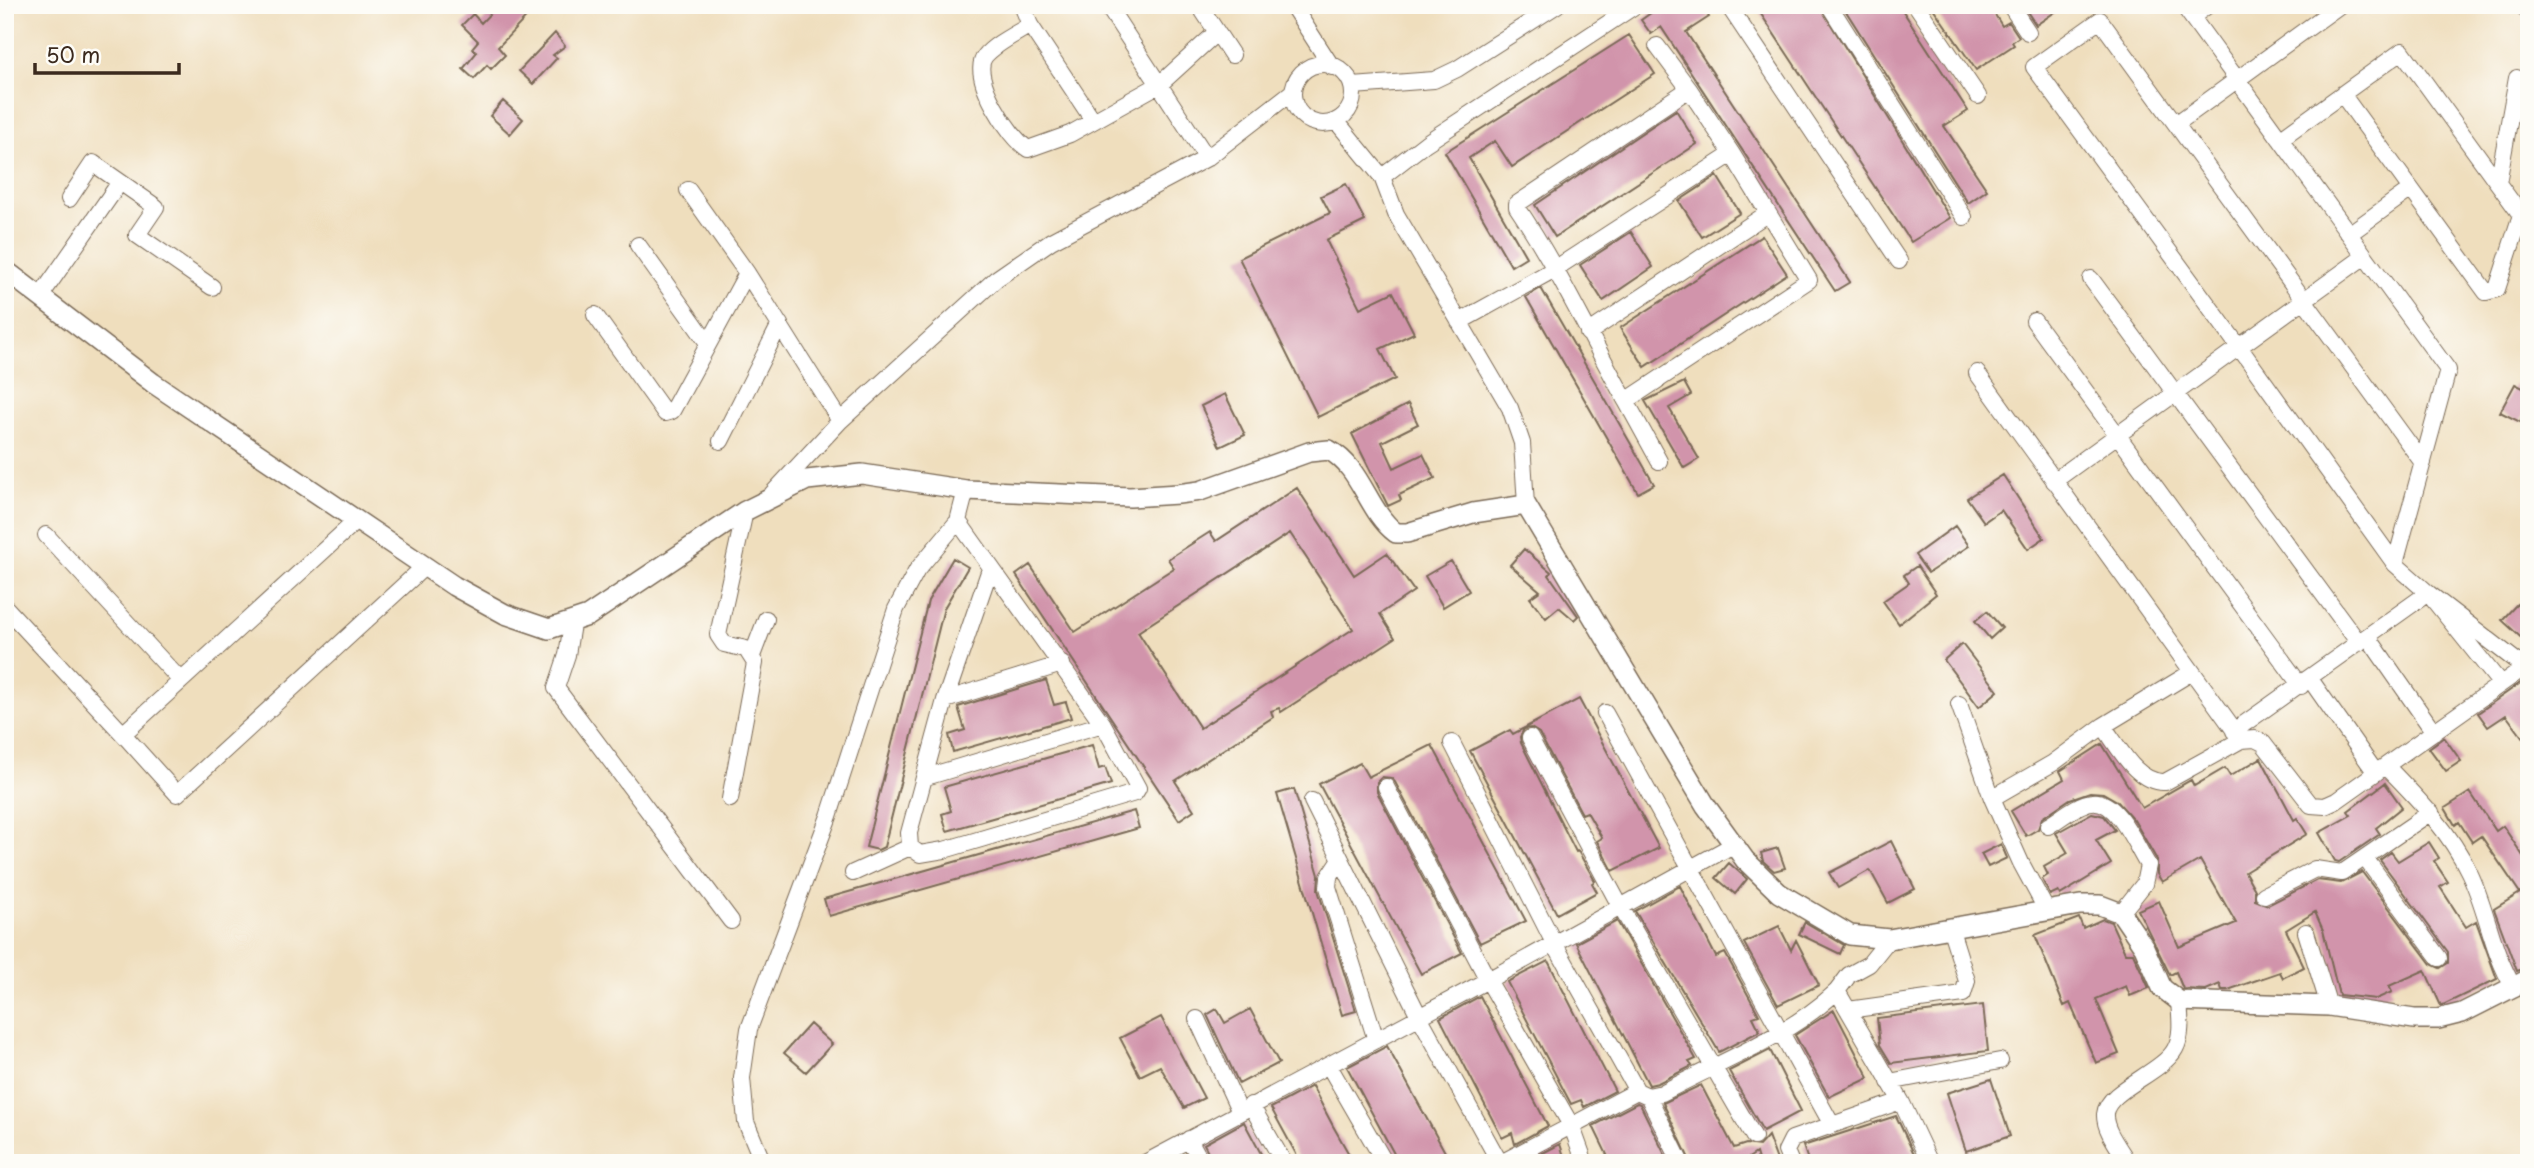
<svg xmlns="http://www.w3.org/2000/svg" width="2534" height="1168" viewBox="0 0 2534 1168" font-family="'Playpen Sans',sans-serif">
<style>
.building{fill:#d194ab;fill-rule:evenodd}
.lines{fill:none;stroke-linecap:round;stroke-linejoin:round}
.minor-casing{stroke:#7a6956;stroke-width:18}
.tertiary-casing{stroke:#7a6956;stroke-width:22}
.minor{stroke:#fff;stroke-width:16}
.tertiary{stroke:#fff;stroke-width:19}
</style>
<rect width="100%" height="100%" fill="#fdfcf7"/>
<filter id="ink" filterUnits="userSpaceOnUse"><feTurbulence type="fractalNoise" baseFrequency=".0143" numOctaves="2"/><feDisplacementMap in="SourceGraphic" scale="14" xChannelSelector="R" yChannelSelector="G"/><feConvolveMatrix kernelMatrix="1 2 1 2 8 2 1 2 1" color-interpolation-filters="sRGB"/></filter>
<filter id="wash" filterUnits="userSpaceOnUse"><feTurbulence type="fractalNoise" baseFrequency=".00686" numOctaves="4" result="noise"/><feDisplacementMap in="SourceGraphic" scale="28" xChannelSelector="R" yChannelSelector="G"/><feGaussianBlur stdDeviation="1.57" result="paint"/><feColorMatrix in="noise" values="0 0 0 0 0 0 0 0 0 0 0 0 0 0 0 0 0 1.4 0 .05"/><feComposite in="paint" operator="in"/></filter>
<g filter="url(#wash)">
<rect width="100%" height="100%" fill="#efdebd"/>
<g id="blocks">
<!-- building -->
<path class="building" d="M498,5H538L498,47L505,55L491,69L487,65L474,79L463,69L477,52L472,48L478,41L462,25L473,14L481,23Z
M1662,5H1701L1709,17L1686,32L1850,282L1835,291L1661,27L1651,34L1641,20Z
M1755,5H1819L1950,218L1911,242Z
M1842,5H1899L1968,111L1944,126L1987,190L1968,203Z
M1931,5H1989L2002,26L2009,22L2019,37L2012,42L2014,45L1976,70Z
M2034,5H2065L2036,25L2026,10Z
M555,33L565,46L553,55L557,58L533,84L519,71Z
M1629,35L1655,74L1512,167L1495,141L1469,158L1526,257L1511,266L1445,152Z
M503,101L523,119L510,134L490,116Z
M1676,110L1697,144L1555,237L1535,205Z
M1717,176L1740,213L1702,237L1679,201Z
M1346,184L1365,221L1326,240L1360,308L1393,292L1414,333L1380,349L1395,379L1318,417L1239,258L1330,213L1321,196Z
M1631,232L1653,267L1603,301L1580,265Z
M1762,236L1787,274L1645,367L1620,328Z
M1541,288L1654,484L1638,493L1526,297Z
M1684,382L1691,395L1669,408L1699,459L1684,468L1645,401Z
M2515,384L2529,391V404L2520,422L2500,412Z
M1225,394L1245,435L1220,447L1201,406Z
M1408,404L1418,424L1382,442L1394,468L1423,454L1435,478L1399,495L1401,500L1388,506L1352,434Z
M2003,475L2044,538L2028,549L2001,510L1984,522L1967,498Z
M1297,488L1354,575L1387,553L1414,591L1380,614L1395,638L1281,712L1279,708L1271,711L1273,717L1175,781L1194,810L1179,820L1016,575L1030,565L1075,632L1174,568L1168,559L1210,532L1216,541ZM1290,533L1353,629L1200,728L1138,632Z
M1955,526L1969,546L1928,573L1915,555Z
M1524,549L1551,572L1549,575L1578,616L1574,620L1559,607L1546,618L1530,598L1540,591L1510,565Z
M953,558L968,567L944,608L884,847L878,850L866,847L928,601Z
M1451,561L1469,591L1443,607L1425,576Z
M1917,566L1936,594L1899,624L1883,601L1909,583L1904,575Z
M2517,604L2529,615V645L2502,620Z
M1987,611L2002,628L1990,639L1975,621Z
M1962,644L1998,691L1979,707L1944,660Z
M2529,677V746L2506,715L2488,727L2478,713Z
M1046,680L1054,705L1066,702L1071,718L953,752L949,735L965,730L958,707Z
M1579,699L1659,848L1613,871L1597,841L1602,838L1587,812L1582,814L1539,733L1531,728L1524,729L1520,737L1521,743L1576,852L1578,851L1595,881L1592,883L1597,892L1557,914L1470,751L1510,730L1513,734Z
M2444,737L2461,761L2446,771L2429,748Z
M2102,744L2142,808L2191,780L2194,786L2225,768L2230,776L2261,758L2294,820L2297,818L2307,834L2245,872L2255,890V900L2268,905L2317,880L2341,883L2362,872L2431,964L2440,968L2448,963V952L2380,860L2391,852L2398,861L2429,842L2439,858L2434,861L2448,882L2440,887L2466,927L2476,921L2497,979L2441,1006L2425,970L2389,986L2392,992L2376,999L2339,995L2323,930L2315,912L2286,930L2304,967L2283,978L2280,972L2228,990H2222L2220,984L2206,990L2183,989L2176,972L2170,975L2138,910L2159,901L2179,947L2236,923L2200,860L2162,882L2157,874V860L2134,820L2117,801L2103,793L2090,792L2070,799L2042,818L2038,829L2026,836L2011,811L2064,779L2060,771Z
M1092,745L1099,769L1105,767L1111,784L947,831L942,814L951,811L944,787Z
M1432,745L1526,921L1480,943L1395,782L1391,778L1382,777L1377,782V792L1462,953L1421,974L1319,784L1360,763L1368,777Z
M2385,783L2402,807L2376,828L2380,834L2339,862L2335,861L2319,833L2351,815L2348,811Z
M1294,789L1319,875L1318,890L1356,1011L1342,1015L1277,794Z
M2470,792L2496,831L2503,826L2529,865V967L2517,971L2494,909L2520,893L2481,836L2472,842L2459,822L2455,825L2445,808Z
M1134,811L1139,828L829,916L824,899Z
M2092,813L2104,816L2115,830L2096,840L2111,864L2060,895L2058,891L2050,895L2042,879L2048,875L2044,867L2068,853L2056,833Z
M1891,841L1915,889L1888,903L1870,870L1838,888L1829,873Z
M2001,844L2007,858L1988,867L1981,854Z
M1778,848L1785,868L1774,871L1763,861L1761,853Z
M1729,863L1747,879L1735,894L1716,878Z
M1680,886L1716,957L1725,953L1759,1015L1753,1017L1760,1031L1719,1052L1635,911Z
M2079,918L2083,928L2103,919L2111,922L2125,953H2133L2149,988L2130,996L2126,986L2096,999L2119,1054L2096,1063L2070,1003L2064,1006L2035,935Z
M1617,921L1696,1059L1689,1062L1692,1066L1658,1083L1649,1085L1576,943Z
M1805,922L1844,945L1840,954L1799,934Z
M1779,926L1791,950L1796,940L1819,985L1778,1005L1744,943Z
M1548,961L1615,1091L1584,1107L1581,1100L1571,1104L1507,982Z
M1480,996L1548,1126L1515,1144L1512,1133L1502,1138L1440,1018Z
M1983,1005L1988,1051L1891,1063L1880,1045L1877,1018Z
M1217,1009L1225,1023L1250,1009L1279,1063L1239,1084L1207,1015Z
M1834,1010L1869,1078L1829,1097L1795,1035Z
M1161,1017L1204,1098L1184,1108L1160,1066L1140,1076L1120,1038Z
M810,1024L832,1044L806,1072L784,1053Z
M1387,1046L1393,1057L1451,1163H1399L1392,1150L1347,1067Z
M1770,1050L1801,1111L1763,1131L1729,1071Z
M1991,1079L2010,1136L1966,1151L1947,1093Z
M1701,1085L1734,1148L1746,1144L1759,1146L1768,1136L1778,1163H1759L1756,1153L1741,1163H1691L1663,1103Z
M1312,1086L1333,1126L1354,1163H1301L1271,1108Z
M1637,1103L1640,1104L1669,1163H1611L1593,1126Z
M1896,1116L1916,1158L1902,1163H1809L1803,1146Z
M1244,1122L1266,1163H1214L1204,1144Z
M1560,1144L1566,1163H1524Z"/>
</g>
</g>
<g filter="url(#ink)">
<use href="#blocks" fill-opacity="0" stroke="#7a6956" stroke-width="2"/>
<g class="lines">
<!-- minor casing -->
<g class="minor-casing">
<path id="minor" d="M1022,5L1030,25C1016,34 996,43 985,56C969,76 1010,138 1028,149L1070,134L1160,84L1217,32
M1107,5L1207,158
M1199,5L1232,55
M1292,5L1332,67
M1728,5L1899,261
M1829,5L1964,217
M1916,5L1978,96
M2010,5L2028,32
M2183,5L2365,256L2304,300L2100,20L2034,67L2239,347L2304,300L2423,463
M2519,5L2529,12
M2192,17L2208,5
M1030,25L1093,120
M1657,46L1689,89
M1293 94a30 30 0 1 1 60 0a30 30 0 1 1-60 0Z
M1353,86L1434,80L1457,69L1557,5
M1337,122L1382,177
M2176,124L2340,5
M2280,139L2402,51L2521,215L2497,289L2486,292L2342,94
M2498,183L2517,78
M688,190L747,273L840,421L772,494
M69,199L93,163L156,207L137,235L212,287
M2349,234L2411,189
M638,245L708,343
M2365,256L2448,370L2395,564
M2091,279L2359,643
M40,297L120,182
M595,315L665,413L672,411L747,273
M2034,321L2301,686
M1459,322L1553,270L1732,154L1689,89L1517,204V207C1558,268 1590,337 1626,401L1809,280L1732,154
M1588,333L1768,213
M1977,373L2240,738
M1626,401L1659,461
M840,421L996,279L1051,241L1207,158L1292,92
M721,441L780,324
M2054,481L2239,347L2395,564L2428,593L2234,731
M1526,505L1522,443L1510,408L1396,214L1382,177L1426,143L1636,5
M958,521L1103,724L1138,788L1135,793L944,850L920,854L910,847L909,833L945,700L990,569
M46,535L181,681
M5,607L123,734L356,521
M572,624L567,655L556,688L731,921
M2368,637L2434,732
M752,656L766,619
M2310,679L2376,773
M2500,683L2428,593L2524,667
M945,700L1062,664
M1959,704L1992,798
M1605,713L1832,1125
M2103,726L2192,672
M123,734L177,794L425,566
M1530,738L1620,906L1754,1137
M1452,743L1554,943L1637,1091
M2386,766C2418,799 2449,830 2469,872C2488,911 2490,947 2514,988
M926,777L1103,724
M1386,787L1488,980L1572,1127L1585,1163
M730,799L755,663L746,649L724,644L718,635L745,511
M1312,801L1419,1016L1500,1163
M2048,826C2060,819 2078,803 2092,802C2118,799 2136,847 2148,865L2144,884L2121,913
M2365,858L2439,958
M1341,859L1329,877L1328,887L1376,1040
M853,873L910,847
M2264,895L2315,869L2342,873L2431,812
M2047,911L2021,863L1992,798L2053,763L2103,726C2119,747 2137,784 2165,782L2241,740L2255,739L2263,743L2311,805L2325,806L2336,801L2529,664
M2306,932L2329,1006
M1837,991L1849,975L1869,964L1889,939
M1848,1010L1963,994L1967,981L1951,930
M1197,1019L1240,1112
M1329,1066L1385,1163
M1889,1082L2000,1061
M1648,1096L1681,1163
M1251,1105L1284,1163
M1189,1139L1202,1163
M763,1163L746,1122L742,1078L749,1029L829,816L896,609L917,570L958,521L966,490
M1145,1163L1488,980L1733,845
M1501,1163L1637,1091L1648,1096L1662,1093C1721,1061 1788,1037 1837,991L1901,1101L1930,1163
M1791,1163L1786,1151L1792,1139L1901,1101
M2128,1163C2120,1149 2104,1130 2105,1114C2107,1090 2162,1073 2175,1049C2183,1035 2180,1016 2179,1001"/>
</g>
<!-- tertiary casing -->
<g class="tertiary-casing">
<path id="tertiary" d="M5,270L153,383L454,586L505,614L549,629L588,616L745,511L807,480L862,474L966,490L1130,497L1178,494L1200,491L1309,452L1329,450C1362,468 1367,511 1396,533H1407L1473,513L1526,505L1706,806L1745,860L1779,893L1850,935L1889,939L2080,905H2100L2121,913L2144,947L2162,988L2179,1001L2329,1006L2414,1019H2438L2462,1013L2529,979"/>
</g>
<!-- minor -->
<use href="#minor" class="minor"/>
<!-- tertiary -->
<use href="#tertiary" class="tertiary"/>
</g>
</g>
<!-- margin -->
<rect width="2534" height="1168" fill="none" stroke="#fdfcf7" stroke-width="28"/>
<!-- scale -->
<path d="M35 63v10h144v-10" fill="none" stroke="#3b2a1e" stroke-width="3.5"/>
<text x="46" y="63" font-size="21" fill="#3b2a1e" stroke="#fdfcf7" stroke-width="5" paint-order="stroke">50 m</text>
</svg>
